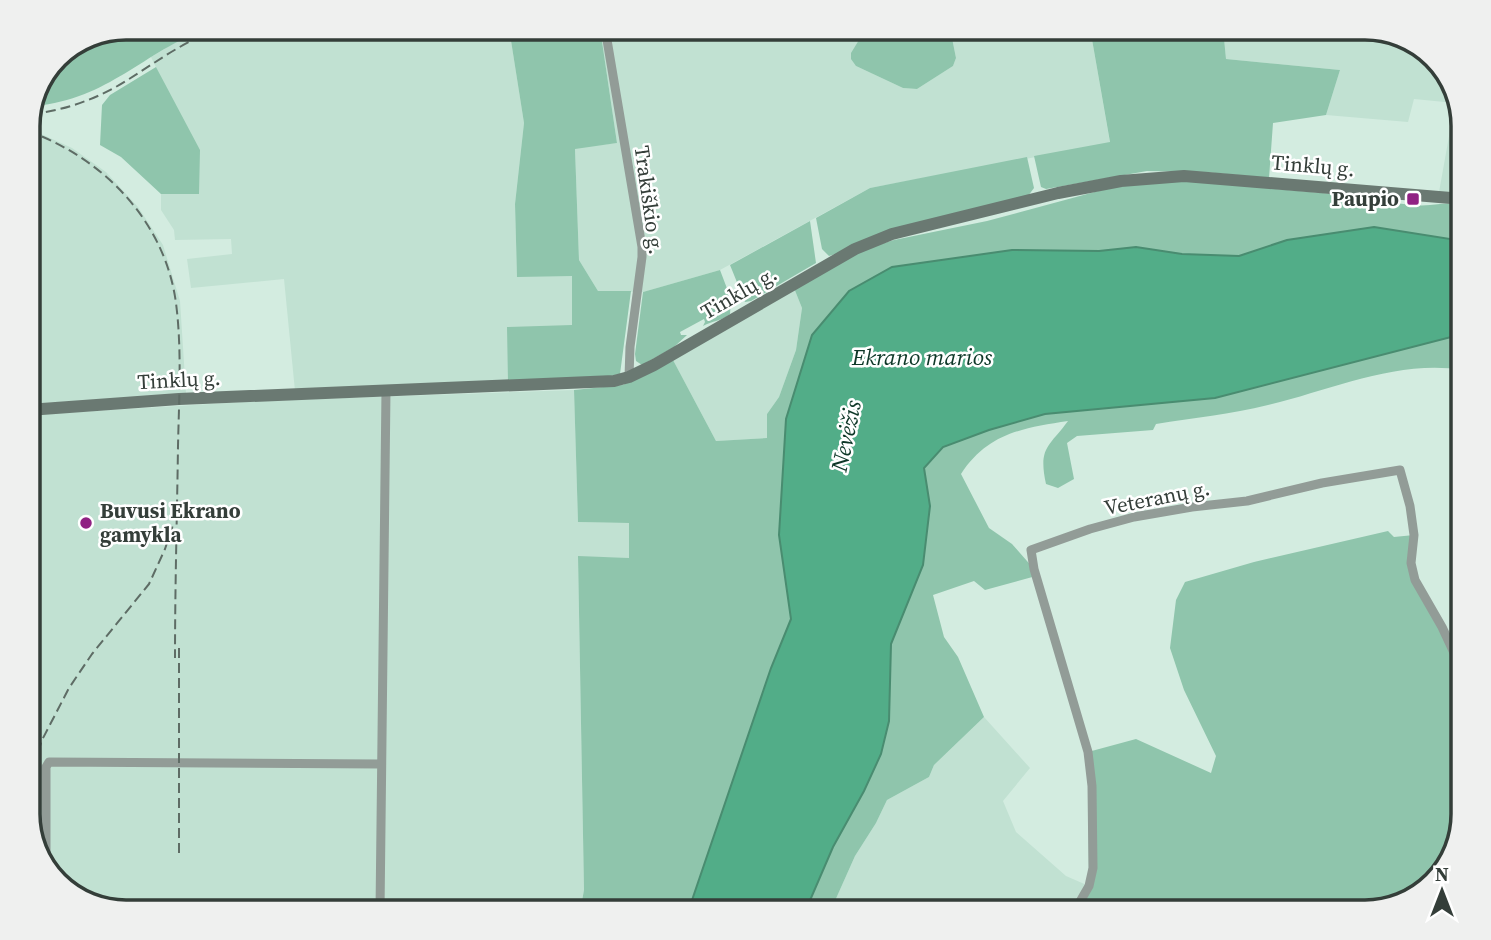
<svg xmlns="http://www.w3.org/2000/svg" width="1491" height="940" viewBox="0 0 1491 940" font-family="'Source Serif 4',serif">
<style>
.built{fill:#c1e1d2}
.green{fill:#8fc5ac}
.water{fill:#52ad88;stroke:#498c70;stroke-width:2}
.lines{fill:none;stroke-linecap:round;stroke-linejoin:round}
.street{stroke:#929c97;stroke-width:9}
.secondary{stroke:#6a7972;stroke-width:12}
.rail{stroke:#5e6c65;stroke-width:2;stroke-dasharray:10 5;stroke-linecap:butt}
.poi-dot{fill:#902183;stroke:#fff;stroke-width:2.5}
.labels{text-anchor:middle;stroke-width:5;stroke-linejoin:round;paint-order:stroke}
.street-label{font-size:21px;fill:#343e39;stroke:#fff}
.poi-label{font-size:21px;font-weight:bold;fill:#343e39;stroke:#fff;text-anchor:end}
.water-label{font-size:23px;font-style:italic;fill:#0d3727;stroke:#fff}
.rim{fill:none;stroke:#343e39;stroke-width:3.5}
</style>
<rect width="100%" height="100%" fill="#d3ece0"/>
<!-- built -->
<path class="built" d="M208,28H234L236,33L372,28H509L524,123L515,204L517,276H572V325L508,382L295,391L284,279L191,288L187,259L232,254L231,239L175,240L174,230L161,210V194L199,193L170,96L151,57L181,39Z
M600,28H874L859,40L856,66L903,88L917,89L953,66L956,58L950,28H1090L1110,143L870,188L720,270L643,292L598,291L579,260L575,148L617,143Z
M1223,28H1365L1419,44L1450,77L1463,120V194L1439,192L1455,103L1414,99L1408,122L1326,115L1340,70L1226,59Z
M28,128L72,148L106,172L138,207L163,245L180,301L186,394L28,404Z
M794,288L802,308L796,350L779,397L767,414V438L716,441L673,360Z
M574,390L578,522L629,523V558L578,557L584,890L580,912H126L72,896L41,863L28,820V415L261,401Z
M984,717L1030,768L1003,801L1016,832L1066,876L1089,886L1074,912H830L855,856L876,823L887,800L929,777L934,765Z"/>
<!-- green -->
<path class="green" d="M126,28H208C143,52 109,99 35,106L57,56L103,38L113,37Z
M249,28H372L235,33L234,29Z
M509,28H600L617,143L575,149L579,260L598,291H631L620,374L601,378L508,382L507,327L572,325V276L517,277L515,204L524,123Z
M874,28H950L956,58L953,66L917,89L903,88L856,66L851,59V53L859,40Z
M1090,28H1223L1226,59L1340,70L1326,115L1273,123L1269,178L1205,172L1147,171L1046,189L1041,187L1034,156L1110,142Z
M156,67L200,150L199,194H161L121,157L100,145L102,105L110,95Z
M1027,157L1034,188L1028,196L829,256L822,249L816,218L870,188Z
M1185,181L1369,197C1388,201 1410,207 1430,205C1443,204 1449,203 1463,205V241L1374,227L1287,240L1239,256L1182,254L1136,247L1099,251L1012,250L779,535L791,619L771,668L688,912H580L584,890L578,556L629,558V523L578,522L574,390L623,385L673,360L716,441L767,438V414L779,397L796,350L802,308L794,288L865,249L894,240L987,221L1113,187Z
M810,221L816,263L751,301L745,302L730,265Z
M720,270L731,299L730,314C722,321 712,321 703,326L705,322L704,319L680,332L681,335H687L674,347L642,365L636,361L635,354L643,292Z
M1451,337L1463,338V370C1398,359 1331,390 1268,405C1231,414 1193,418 1156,424L1153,430L1077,436L1067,443L1074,479L1058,488L1046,484C1038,447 1049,447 1068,421C1023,428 988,433 961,474L989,528L1012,544L1034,569L1036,576L985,590L974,581L933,595L944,637L958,657L984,717L934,765L929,777L887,800L876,823L855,856L830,912H805L833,847L864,791L881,754L889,721L891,644L923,565L930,506L924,468L943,447L989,430L1045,414L1215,398Z
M1388,531L1394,537L1414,535L1411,563L1463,672V814L1447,868L1414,899L1365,912H1074L1089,886L1088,752L1136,739L1211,773L1216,756L1184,690L1170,648L1176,600L1185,582L1254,562Z"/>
<!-- water -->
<path class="water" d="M1374,227L1463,241V338L1451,337L1215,398L1045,414L989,430L943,447L924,468L930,506L923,565L891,644L889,721L881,754L864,791L833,847L805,912H688L771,668L791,619L779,535L786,419L812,335L849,291L892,267L1012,250L1099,251L1136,247L1182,254L1239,256L1287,240Z"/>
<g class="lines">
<!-- street -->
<path class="street" d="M605,28L642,247V257L630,347L629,377
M46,868V767L49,762L381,764
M380,912L386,390
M1074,912L1089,886L1093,868L1092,786L1088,752L1034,569L1031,550L1090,529L1134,517L1192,507L1247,501L1322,483L1400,470L1410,506L1414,535L1411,563L1415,580L1442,627L1463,672"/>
<!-- secondary -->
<path class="secondary" d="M28,410L179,399L614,381L629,377L654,365L855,249L892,234L1058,193L1121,181L1184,176L1463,199"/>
<!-- rail -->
<path class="rail" d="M31,114C60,111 88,102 114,88C151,67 182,40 223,28
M28,131C103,158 165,221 176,303C182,350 179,399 178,446C177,517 175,587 175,658
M179,648V858
M35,842L34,786L36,764L41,742L69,688L92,654L149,584L165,549L173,525"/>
</g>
<!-- markers -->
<g class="poi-dot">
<rect x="1406" y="192" width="14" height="14" rx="3.5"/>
<circle cx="86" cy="523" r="7"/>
</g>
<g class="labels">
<!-- street labels -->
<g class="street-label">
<text transform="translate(1313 166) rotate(5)" y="7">Tinklų g.</text>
<text transform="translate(649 200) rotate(82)" y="7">Trakiškio g.</text>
<text transform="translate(739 293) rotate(-30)" y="7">Tinklų g.</text>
<text transform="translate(179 380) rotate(-3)" y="7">Tinklų g.</text>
<text transform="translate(1157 498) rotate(-11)" y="7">Veteranų g.</text>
</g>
<!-- poi labels -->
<g class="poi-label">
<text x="1399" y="206">Paupio</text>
<text x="100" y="518" text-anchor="start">Buvusi Ekrano<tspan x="100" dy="24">gamykla</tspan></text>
</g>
<!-- water labels -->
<g class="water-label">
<text x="922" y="365">Ekrano marios</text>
<text transform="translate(846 436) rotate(-78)" y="8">Nevėžis</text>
</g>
</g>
<!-- crop -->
<path d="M0 0H1491V940H0ZM126 40H1365A86 86 0 0 1 1451 126V814A86 86 0 0 1 1365 900H126A86 86 0 0 1 40 814V126A86 86 0 0 1 126 40Z" fill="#eff0ef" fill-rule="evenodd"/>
<path class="rim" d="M126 40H1365A86 86 0 0 1 1451 126V814A86 86 0 0 1 1365 900H126A86 86 0 0 1 40 814V126A86 86 0 0 1 126 40Z"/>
<!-- north arrow -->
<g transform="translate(1442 891)" stroke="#ffffff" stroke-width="5" paint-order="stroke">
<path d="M0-5L12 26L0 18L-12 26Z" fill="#343e39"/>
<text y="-10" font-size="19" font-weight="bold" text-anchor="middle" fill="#343e39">N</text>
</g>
</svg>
